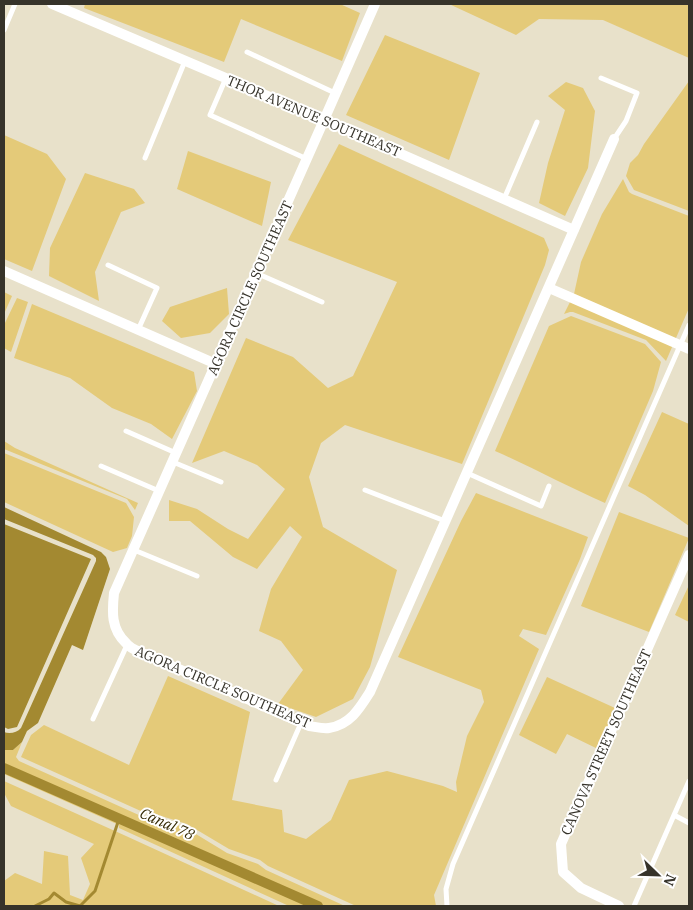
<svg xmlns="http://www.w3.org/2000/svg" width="693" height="910" viewBox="0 0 693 910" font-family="'IBM Plex Serif',serif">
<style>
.green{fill:#e4ca79}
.water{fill:#a38931}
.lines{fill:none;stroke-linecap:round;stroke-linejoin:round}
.stream{stroke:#a38931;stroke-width:3}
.canal{stroke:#a38931;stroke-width:10}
.service{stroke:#fff;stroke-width:5}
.minor{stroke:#fff;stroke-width:10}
.labels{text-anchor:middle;stroke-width:4;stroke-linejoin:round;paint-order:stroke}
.street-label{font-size:14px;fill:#36332a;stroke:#fff}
.water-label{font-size:15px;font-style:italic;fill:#332802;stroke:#fff}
</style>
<rect width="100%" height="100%" fill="#e8e1ca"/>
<!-- green -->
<path class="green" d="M85,4H340L360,13L342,61L241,19L224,62L84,8Z
M449,4H689V58L603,20L539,19L516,35Z
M385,35L480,73L449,160L346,115Z
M689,81V211L634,190L626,176L630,163L638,155L644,144Z
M566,82L583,88L595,111L588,168L565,216L539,203L548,163L565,110L548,96Z
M4,135L47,154L66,179L32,271L4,259Z
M339,144L544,238L549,250L545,265L462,464L345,425L321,443L309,477L323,527L397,570L370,667L353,699L316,717L278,704L303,670L281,641L259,631L271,589L302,537L290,526L257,569L233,557L190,521H169V500L197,509L228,529L248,539L285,489L257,465L224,451L192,463L246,338L293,357L328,388L353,376L397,282L288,240Z
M188,151L271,182L262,226L177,189Z
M85,173L134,189L145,203L121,212L95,272L99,301L49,276L50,248Z
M623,179L629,192L632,194L689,216V308L666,361L646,340L573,312H570L564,314L574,294L581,262L602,214Z
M227,288L229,314L210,333L181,338L162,321L170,307Z
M4,292L12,296L4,314Z
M17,298L28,302L11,352L4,348V325Z
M32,304L194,372L197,391L172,439L151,424L112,408L70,378L14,358Z
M571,316L645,344L661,362L653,391L605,503C568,487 532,467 495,451L549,326Z
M662,412L689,424V526L645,495L628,486Z
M4,441L15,448L138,503L135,510L127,499L4,449Z
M4,453L126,503L134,517L132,536L127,548L113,552L4,502Z
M476,493L588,537L580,559L546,635L523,629L519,636L539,649L434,895L436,906H356L268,866L260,860L229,849L187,824L152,813L143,812L21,757L31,735L44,725L129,765L168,676L250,712L232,800L282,810L284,832L306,839L331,820L349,780L387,771L443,786L457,792L456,782L467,736L484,702L481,690L398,657L461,521Z
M619,512L689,538L649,632L581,606Z
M689,585V622L675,615Z
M547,677L615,708L598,749L567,734L556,754L519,735Z
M22,742L16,757L19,761L141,816L152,817L186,828L227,853L258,864L266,870L345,906H289L119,828V825L4,774V750H13Z
M4,781L126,836L279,906H4V881L15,873L42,884L44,851L68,856L70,895L83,900L90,884L81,858L94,844L11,806L4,793Z"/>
<!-- water -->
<path class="water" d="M4,507L101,552L106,557L110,569L83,650L72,645L38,723L27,731L22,742L13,750H4V732C9,734 17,733 21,728L96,561V558L93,555L4,519Z
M4,524L91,559L17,727L8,729L4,727Z"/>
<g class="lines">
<!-- stream -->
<path class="stream" d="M35,906L49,899L54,893L66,902L80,906L95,891L119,819"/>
<!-- canal -->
<path class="canal" d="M4,768L318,906"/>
<!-- service -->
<path class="service" d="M4,30L15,4
M247,52L335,93
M226,78L210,115L307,159
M601,78L637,93L626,121L614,139
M145,158L185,61
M504,199L537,122
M108,265L157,288L138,330
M256,273L322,302
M126,431L176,453
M173,462L221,482
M101,466L159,491
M467,473L541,506L549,486
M365,490L445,521
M134,550L197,576
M93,719L127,645
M276,780L301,723
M674,815L689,823
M447,906L446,889L453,864L689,325
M634,906L689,781"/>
<!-- minor -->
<path class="minor" d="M52,4L324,120L574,230
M375,4L324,120L114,593C112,612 111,629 126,643C129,647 135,650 140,652L309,726C316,727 323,729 329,728C350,725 360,708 370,692L614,139
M4,271L216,364
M549,288L689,349
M619,906L581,888L563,872L561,844L689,555"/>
</g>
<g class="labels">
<!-- street labels -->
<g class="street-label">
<text transform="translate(314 116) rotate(23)" y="5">THOR AVENUE SOUTHEAST</text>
<text transform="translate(250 288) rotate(-66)" y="5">AGORA CIRCLE SOUTHEAST</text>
<text transform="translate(223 687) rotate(23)" y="5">AGORA CIRCLE SOUTHEAST</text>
<text transform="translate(606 742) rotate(-66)" y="5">CANOVA STREET SOUTHEAST</text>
</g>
<!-- water labels -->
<g class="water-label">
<text transform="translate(167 824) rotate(24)" y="5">Canal 78</text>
</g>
</g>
<!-- border -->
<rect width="693" height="910" fill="none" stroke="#36332a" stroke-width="10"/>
<!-- north arrow -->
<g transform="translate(658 875) rotate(113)" stroke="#ffffff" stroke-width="4" paint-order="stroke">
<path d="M0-4L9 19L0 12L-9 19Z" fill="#36332a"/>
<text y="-8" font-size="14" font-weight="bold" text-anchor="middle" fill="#36332a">N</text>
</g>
</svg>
